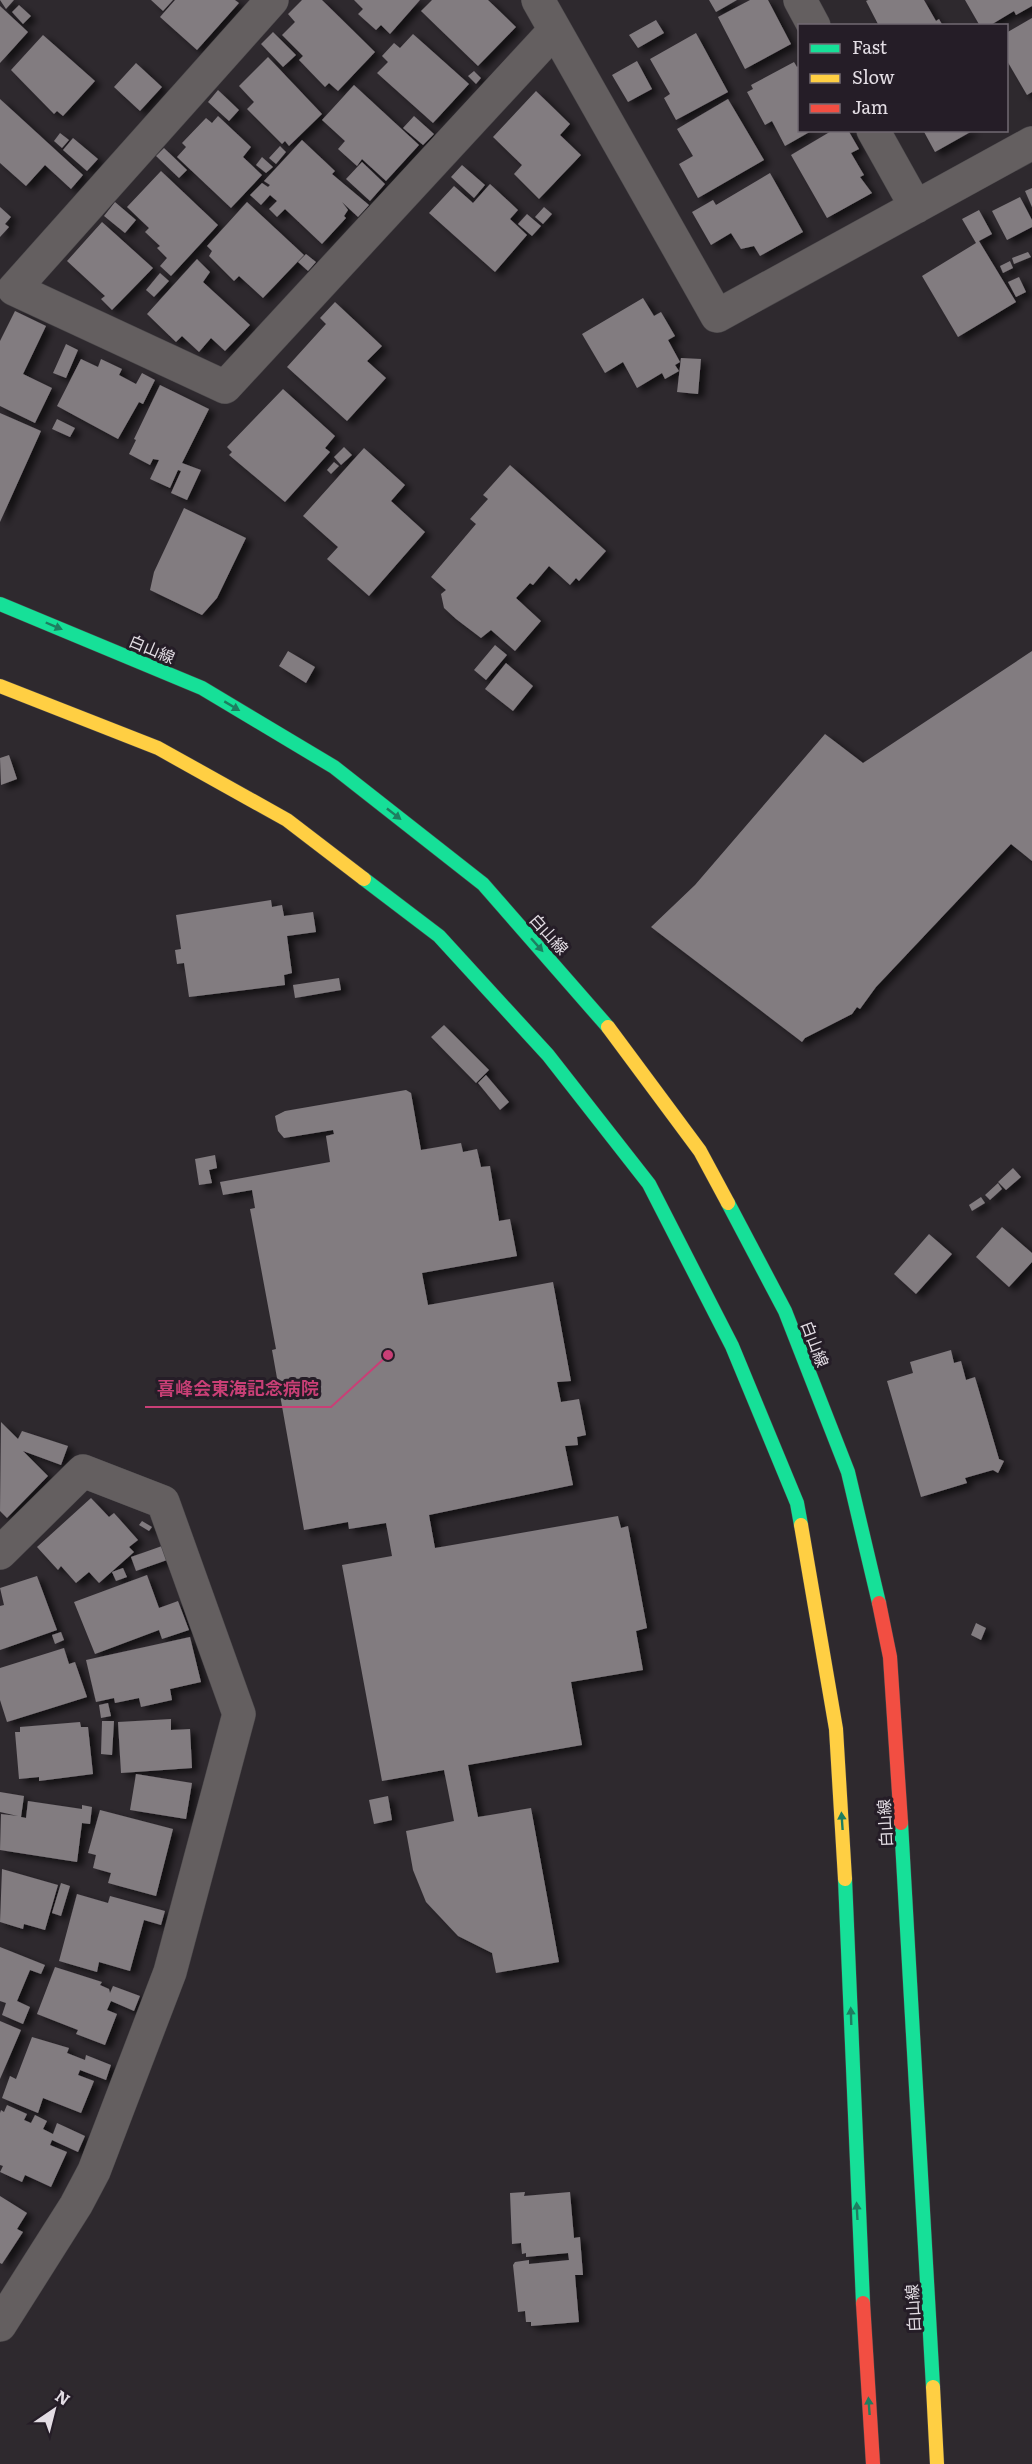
<svg xmlns="http://www.w3.org/2000/svg" width="1032" height="2464" viewBox="0 0 1032 2464" font-family="Literata,'Noto Sans JP',serif">
<style>
.building{fill:#827c80;filter:url(#shadow)}
.lines{fill:none;stroke-linecap:round;stroke-linejoin:round}
.street-casing{stroke:#4a474a;stroke-width:34}
.fast-casing{stroke:#4a474a;stroke-width:15}
.slow-casing{stroke:#4a474a;stroke-width:15}
.jam-casing{stroke:#4a474a;stroke-width:15}
.street{stroke:#645f60;stroke-width:33}
.fast{stroke:#16e098;stroke-width:14}
.slow{stroke:#ffcf43;stroke-width:14}
.jam{stroke:#f24e42;stroke-width:14}
.oneway{fill:#1e7e60}
.labels{text-anchor:middle;stroke-width:6;stroke-linejoin:round;paint-order:stroke}
.street-label{font-size:16px;fill:#e3dde4;stroke:#251d27}
.leader{fill:none;stroke:#c93f76;stroke-width:2}
.callout-dot{fill:#c93f76;stroke:#251d27;stroke-width:2}
.callout-label{font-size:18px;text-anchor:middle;font-weight:bold;fill:#c93f76;stroke:#251d27;stroke-width:6;stroke-linejoin:round;paint-order:stroke}
</style>
<defs>
<filter id="shadow"><feDropShadow dx="6" dy="4" stdDeviation="3" flood-color="#0009"/></filter>
</defs>
<rect width="100%" height="100%" fill="#2e292e"/>
<!-- building -->
<path class="building" d="M0,0H14L6,9Z
M151,0H173L163,11Z
M175,0H235L239,3L197,50L160,17Z
M302,0H322L375,52L338,91L329,83L325,87L299,60L303,56L282,35L295,22L288,14Z
M354,0H420L390,34L381,25L376,30L358,14L363,9Z
M432,0H488L516,27L478,66L421,11Z
M709,0H737L716,12Z
M750,0H768L791,44L745,69L718,17Z
M868,0H924L936,21L939,19L943,26H879L866,1Z
M965,0H1032V6L1016,15L1014,11L989,26H980Z
M19,5L31,16L23,24L12,12Z
M0,6L28,32L0,63Z
M1032,18V92L1027,95L1006,59V33Z
M656,20L664,33L638,48L629,35Z
M273,32L296,55L283,67L261,44Z
M696,33L728,92L676,120L664,98L670,94L650,59Z
M413,34L469,84L433,123L377,73L388,62L382,56L394,43L400,48Z
M43,35L95,81L63,116L57,111L54,114L11,70Z
M268,57L322,114L289,146L285,141L282,144L247,109L254,102L239,86Z
M637,61L652,89L628,102L612,75Z
M794,62L797,67L800,65V130H813L785,146L772,121L765,125L747,92L753,89L751,85Z
M136,63L162,87L140,111L114,87Z
M474,71L481,78L476,84L468,76Z
M354,85L419,145L386,181L362,159L357,166L338,149L345,141L322,120Z
M218,90L239,110L229,121L208,102Z
M536,91L570,124L560,135L581,155L539,199L514,174L522,165L493,137Z
M0,99L83,175L71,189L45,165L26,186L0,163Z
M728,99L764,160L698,198L679,164L693,156L677,129Z
M218,116L251,147L243,157L262,175L231,208L177,157L186,147L182,143L206,118L212,123Z
M414,116L434,134L423,145L403,128Z
M833,130H848L859,149L851,153L864,175L860,177L872,193L827,218L791,155Z
M923,130H974L935,152Z
M60,133L69,140L62,148L54,141Z
M73,138L98,159L87,171L63,150Z
M302,140L335,171L332,174L369,205L358,217L342,202L348,210L344,216L346,218L322,244L285,209L277,217L269,209L277,201L270,195L261,205L250,195L262,183L268,187L270,185L264,181Z
M280,146L286,152L276,164L269,158Z
M164,148L187,170L179,178L156,156Z
M262,157L273,167L266,173L256,165Z
M362,162L385,184L370,201L346,179Z
M462,165L485,185L474,198L451,177Z
M161,171L218,225L171,276L160,266L167,258L157,248L160,246L145,232L149,228L127,207Z
M770,173L803,232L760,256L754,246L741,249L731,233L711,245L692,212L713,200L716,205Z
M490,184L518,210L510,219L527,235L495,272L429,213L454,186L473,203Z
M1032,188V207L1025,191Z
M1020,197L1032,220V227L1007,240L992,211Z
M115,202L136,220L125,233L104,216Z
M247,202L304,255L263,298L239,276L234,281L209,256L212,251L207,246Z
M0,207L11,217L5,224L9,227L0,237Z
M544,207L552,214L543,224L535,217Z
M979,210L992,234L979,241L1016,302L958,337L922,276L976,243L962,219Z
M527,214L541,226L532,236L518,224Z
M102,222L153,268L112,310L101,299L105,296L67,261Z
M1028,252L1031,257L1014,264L1012,258Z
M306,254L316,262L308,271L298,262Z
M197,259L210,272L203,282L250,325L225,351L211,338L199,352L182,336L176,342L147,314Z
M1010,261L1013,268L1003,273L1000,266Z
M160,273L169,281L154,297L146,290Z
M1019,277L1026,292L1016,297L1008,282Z
M643,298L654,316L661,312L675,336L668,340L680,362L675,365L679,371L665,379L662,373L637,388L623,362L605,373L582,334Z
M335,302L382,346L367,361L386,378L347,421L287,367L326,324L320,318Z
M15,311L46,326L23,374L52,388L35,423L0,406V341Z
M66,344L78,350L66,378L53,373Z
M681,358L701,359L698,394L677,392Z
M81,359L98,367L101,359L122,369L119,375L136,384L142,373L155,380L143,404L139,402L118,439L57,406Z
M160,385L209,409L182,463L201,470L187,500L171,493L181,471L178,470L170,488L150,479L159,460L153,459L150,465L129,454L136,440L134,439Z
M283,389L335,436L325,448L330,452L285,502L229,455L232,452L227,447Z
M0,413L41,431L0,522Z
M57,419L75,428L70,437L52,429Z
M344,447L352,455L341,465L334,457Z
M364,448L405,485L391,501L425,532L369,596L327,559L338,547L303,516Z
M334,462L339,466L331,474L327,470Z
M510,465L606,551L579,581L576,578L570,585L549,566L533,585L530,583L516,598L541,621L515,651L491,630L481,638L456,619L444,608L441,594L446,590L431,577L476,524L470,519L488,499L483,495Z
M184,508L246,538L217,598L202,615L150,590L154,572Z
M495,645L507,655L486,680L474,670Z
M288,651L315,667L306,683L279,666Z
M1032,651V861L1011,844L876,987L860,1009L857,1007L852,1014L805,1038L802,1042L651,927L695,885L825,734L863,763Z
M506,663L533,686L513,711L485,689Z
M9,755L17,779L1,785L0,758Z
M271,900L272,907L282,905L284,916L313,912L316,932L287,936L292,973L284,975L285,985L189,997L184,963L177,964L175,950L181,949L176,915Z
M339,978L341,990L295,998L293,985Z
M444,1025L489,1070L476,1083L431,1037Z
M486,1075L509,1102L500,1110L478,1083Z
M406,1090L411,1093L421,1150L461,1143L463,1152L477,1149L481,1167L490,1166L499,1221L510,1219L517,1256L422,1273L428,1305L553,1282L571,1381L557,1382L561,1402L579,1399L586,1435L577,1437L578,1445L565,1446L573,1485L429,1515L435,1548L618,1516L621,1528L628,1526L647,1628L636,1631L643,1670L571,1682L582,1745L468,1765L478,1817L531,1808L559,1962L496,1973L492,1953L458,1936L426,1902L413,1870L406,1831L454,1821L444,1770L382,1781L342,1565L392,1556L386,1523L349,1529L348,1522L304,1530L272,1350L276,1349L250,1209L255,1208L252,1190L223,1195L220,1182L330,1162L326,1136L334,1134L333,1130L284,1138L278,1131L275,1116L285,1111Z
M215,1155L217,1168L209,1170L212,1183L199,1185L195,1159Z
M1013,1168L1021,1177L1006,1190L998,1182Z
M998,1183L1002,1189L990,1200L985,1195Z
M981,1197L985,1203L972,1211L969,1205Z
M1002,1227L1032,1253V1262L1009,1287L976,1257Z
M929,1234L952,1254L916,1294L894,1274Z
M951,1350L954,1363L961,1361L966,1380L975,1377L999,1459L1004,1461L998,1473L993,1470L965,1478L967,1483L921,1497L887,1381L913,1373L910,1362Z
M1,1422L18,1439L22,1431L68,1446L61,1465L23,1451L48,1476L7,1518L0,1511Z
M91,1498L109,1517L114,1513L138,1540L129,1547L134,1552L99,1583L89,1572L76,1583L61,1566L58,1570L37,1547Z
M142,1521L152,1527L149,1531L139,1525Z
M162,1546L167,1560L136,1571L131,1557Z
M123,1568L127,1577L116,1581L112,1572Z
M147,1575L159,1608L178,1601L189,1630L162,1639L159,1630L95,1654L74,1602Z
M37,1576L57,1630L0,1650V1606L4,1605L0,1588Z
M976,1623L986,1628L981,1640L971,1635Z
M61,1632L64,1640L55,1644L52,1635Z
M190,1637L201,1682L170,1689L172,1700L141,1707L139,1698L115,1703L114,1698L96,1702L86,1660Z
M64,1648L69,1664L75,1662L87,1697L7,1722L0,1700V1668Z
M108,1703L111,1716L101,1718L99,1705Z
M171,1719V1730L190,1729L192,1768L121,1773L118,1722Z
M102,1721H114L112,1755L101,1754Z
M80,1722L81,1727H88L93,1774L39,1781V1777L19,1779L15,1732H20V1727Z
M136,1774L192,1783L186,1819L130,1810Z
M0,1792L24,1796L21,1817L26,1818L28,1801L82,1809V1805L92,1807L90,1824L82,1823L77,1862L0,1850L1,1814L18,1816L0,1812Z
M388,1796L392,1820L374,1824L369,1800Z
M100,1810L173,1829L156,1896L108,1883L111,1873L93,1868L96,1855L88,1853Z
M2,1869L58,1885L45,1930L24,1924L23,1929L0,1922Z
M61,1883L70,1886L61,1916L52,1913Z
M77,1894L108,1903L110,1896L165,1911L161,1925L144,1920L130,1971L99,1962L97,1972L59,1961Z
M0,1947L45,1965L41,1974L30,1970L17,2001L30,2007L23,2024L2,2015L6,2003L0,2001Z
M55,1967L102,1982L100,1985L109,1989L110,1993L113,1986L140,1996L134,2011L111,2001L107,2010L117,2014L105,2045L76,2034L78,2030L37,2014Z
M0,2021L21,2030L0,2079Z
M32,2037L69,2048L67,2053L85,2060L86,2055L111,2065L106,2080L80,2070L78,2075L94,2081L81,2113L43,2098L38,2113L2,2098L10,2076L16,2079Z
M7,2105L27,2114L24,2120L31,2123L35,2115L47,2121L43,2129L53,2134L57,2123L85,2136L78,2152L52,2140L50,2145L67,2152L51,2187L25,2175L22,2182L0,2172L3,2166L0,2165V2113L1,2110L4,2112Z
M525,2192L524,2196L570,2192L574,2238L580,2237L583,2275H575L579,2322L531,2326V2322H526L525,2311L518,2312L513,2265L515,2262L529,2260V2264L569,2260L568,2253L526,2257V2253L522,2254L521,2243L512,2244L510,2193Z
M0,2196L27,2213L17,2229L23,2232L2,2264L0,2263Z"/>
<g class="lines">
<!-- street casing -->
<g class="street-casing">
<path id="street" d="M272,0L14,289L225,387L555,30
M538,0L717,316L1032,143
M800,0L814,26
M873,130L916,207
M0,1553L83,1471L163,1502L239,1714L170,1972L94,2171L76,2205L0,2325"/>
</g>
<!-- fast casing -->
<g class="fast-casing">
<path id="fast" d="M0,604L202,688L334,767L483,884L608,1027
M364,879L439,936L548,1055L649,1184L732,1346L797,1503L801,1525
M728,1203L785,1311L848,1472L879,1603
M901,1823L933,2387
M845,1879L863,2303"/>
</g>
<!-- slow casing -->
<g class="slow-casing">
<path id="slow" d="M0,686L158,748L287,820L364,879
M608,1027L700,1151L728,1203
M801,1525L836,1729L845,1879
M933,2387L937,2464"/>
</g>
<!-- jam casing -->
<g class="jam-casing">
<path id="jam" d="M879,1603L890,1657L901,1823
M863,2303L873,2464"/>
</g>
<!-- street -->
<use href="#street" class="street"/>
<!-- fast -->
<use href="#fast" class="fast"/>
<!-- slow -->
<use href="#slow" class="slow"/>
<!-- jam -->
<use href="#jam" class="jam"/>
</g>
<!-- one-way arrows -->
<defs><path id="oneway-solid" d="M-6-.8H1V-3.2L6.5 0L1 3.2V.8H-6Z" transform="scale(1.5)"/></defs>
<g class="oneway">
<use href="#oneway-solid" transform="translate(54 626) rotate(23)"/>
<use href="#oneway-solid" transform="translate(232 706) rotate(31)"/>
<use href="#oneway-solid" transform="translate(394 814) rotate(38)"/>
<use href="#oneway-solid" transform="translate(537 945) rotate(48)"/>
<use href="#oneway-solid" transform="translate(842 1821) rotate(-94)"/>
<use href="#oneway-solid" transform="translate(851 2016) rotate(-92)"/>
<use href="#oneway-solid" transform="translate(857 2211) rotate(-93)"/>
<use href="#oneway-solid" transform="translate(869 2406) rotate(-94)"/>
</g>
<g class="labels">
<!-- street labels -->
<g class="street-label">
<text transform="translate(152 649) rotate(23)" y="6">白山線</text>
<text transform="translate(549 934) rotate(48)" y="6">白山線</text>
<text transform="translate(815 1344) rotate(69)" y="6">白山線</text>
<text transform="translate(885 1823) rotate(-93)" y="6">白山線</text>
<text transform="translate(913 2308) rotate(-93)" y="6">白山線</text>
</g>
</g>
<!-- callouts -->
<path class="leader" d="M388 1355L331 1407H145"/>
<circle class="callout-dot" cx="388" cy="1355" r="6"/>
<g class="callout-label">
<text x="238" y="1395">喜峰会東海記念病院</text>
</g>
<!-- legend -->
<rect x="798" y="24" width="210" height="108" fill="#251d27" stroke="#716a73" stroke-width="1.5"/>
<rect x="810" y="44" width="30" height="9" fill="#16e098" stroke="#716a73" stroke-width="1.5"/>
<text x="852" y="54" font-size="18" fill="#e3dde4">Fast</text>
<rect x="810" y="74" width="30" height="9" fill="#ffcf43" stroke="#716a73" stroke-width="1.5"/>
<text x="852" y="84" font-size="18" fill="#e3dde4">Slow</text>
<rect x="810" y="104" width="30" height="9" fill="#f24e42" stroke="#716a73" stroke-width="1.5"/>
<text x="852" y="114" font-size="18" fill="#e3dde4">Jam</text>
<!-- north arrow -->
<g transform="translate(54 2410) rotate(35)" stroke="#251d27" stroke-width="4.5" paint-order="stroke">
<path d="M0-4.5L10 22L0 15L-10 22Z" fill="#e3dde4"/>
<text y="-9" font-size="16" font-weight="bold" text-anchor="middle" fill="#e3dde4">N</text>
</g>
</svg>
